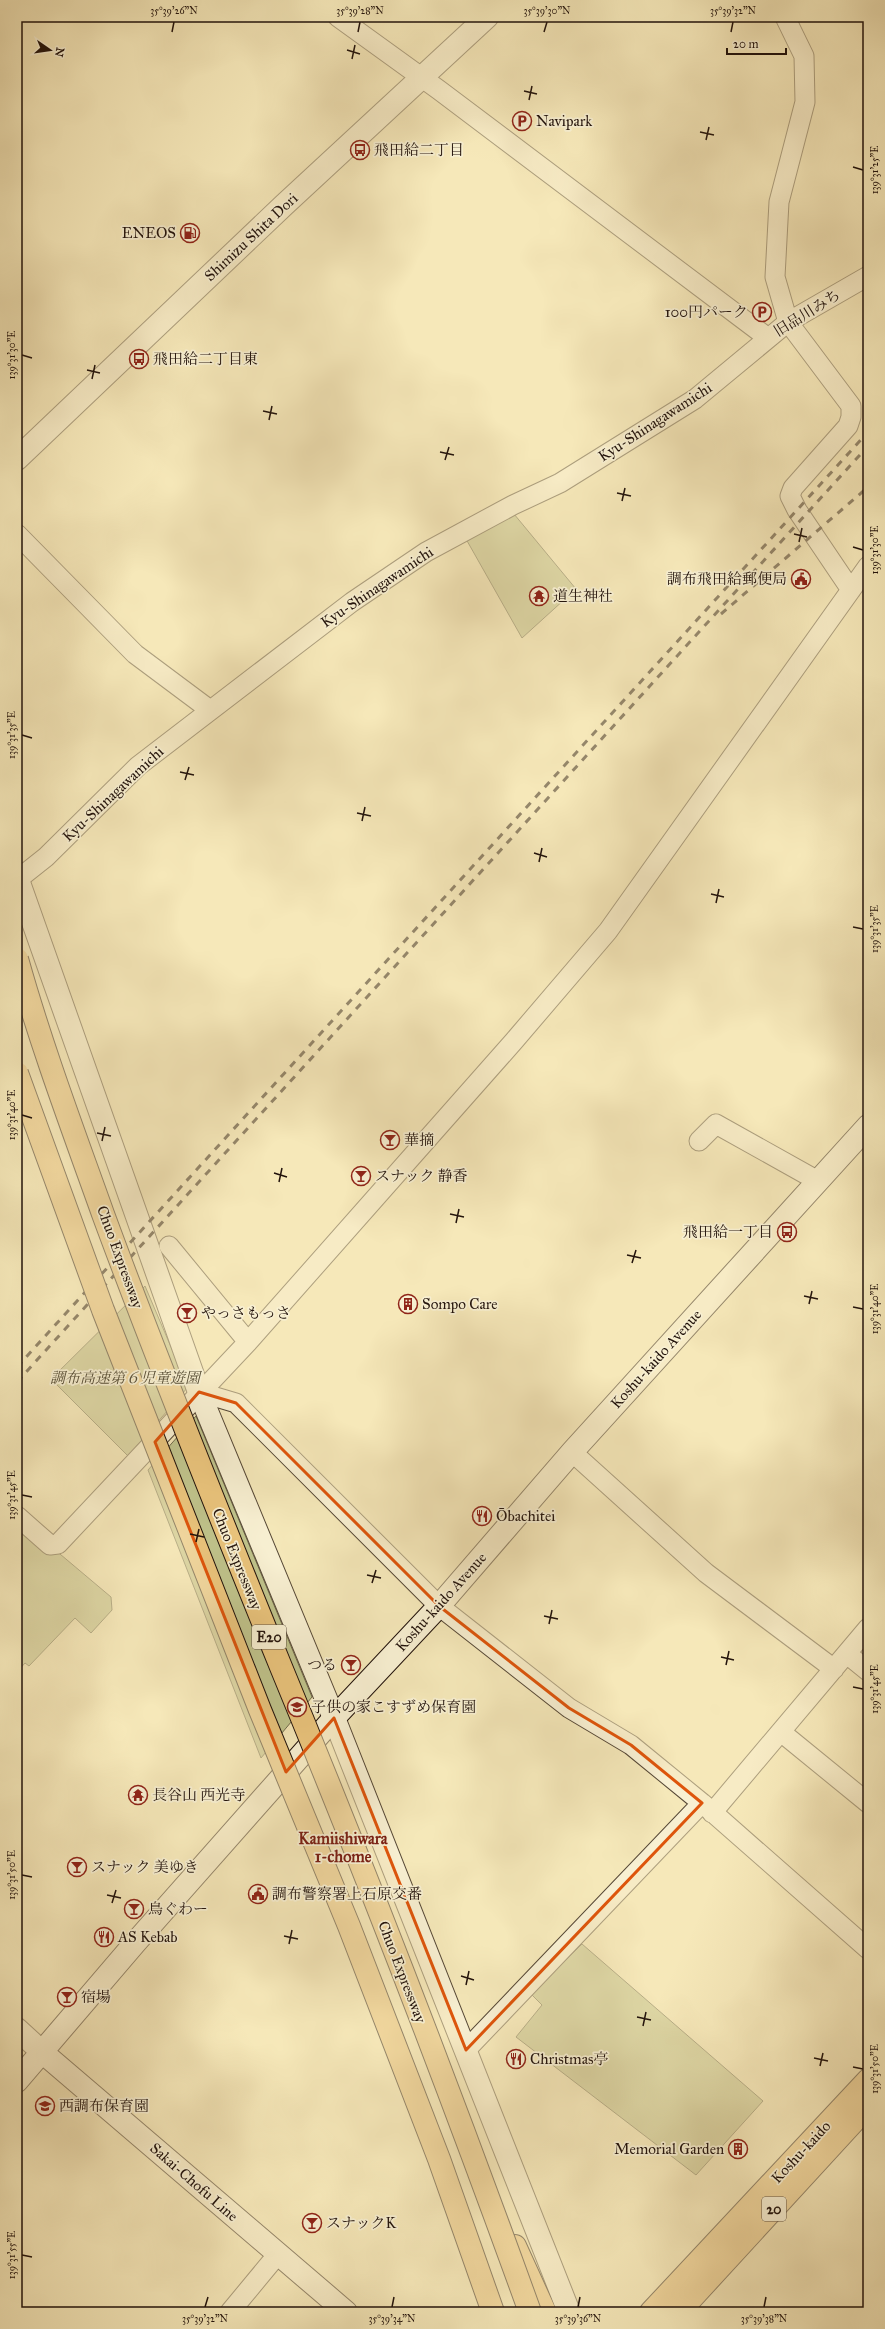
<svg xmlns="http://www.w3.org/2000/svg" width="885" height="2329" viewBox="0 0 885 2329" font-family="'IM FELL Great Primer','Noto Serif JP',serif">
<style>
.green{fill:#c0c48c;stroke:#706b4c}
.lines{fill:none;stroke-linecap:round;stroke-linejoin:round}
.minor-casing{stroke:#564836;stroke-width:21}
.tertiary-casing{stroke:#564836;stroke-width:24}
.secondary-casing{stroke:#21120b;stroke-width:24}
.trunk-casing{stroke:#21120b;stroke-width:24}
.motorway-casing{stroke:#21120b;stroke-width:24}
.minor{stroke:#f8f0d2;stroke-width:19}
.tertiary{stroke:#f8f0d2;stroke-width:22}
.secondary{stroke:#f8f0d2;stroke-width:22}
.trunk{stroke:#eac47c;stroke-width:22}
.motorway{stroke:#eac47c;stroke-width:22}
.rail{stroke:#21120b;stroke-width:3;stroke-dasharray:7 7;stroke-linecap:butt}
.motorway-bridge-casing{stroke:#21120b;stroke-width:24;stroke-linecap:butt}
.motorway-bridge{stroke:#eac47c;stroke-width:22}
.marked{fill:none;stroke:#de550c;stroke-width:3;stroke-linejoin:round}
.ticks{fill:none;stroke:#21120b;stroke-width:1.5}
.labels{text-anchor:middle;stroke-width:3.5;stroke-linejoin:round;paint-order:stroke}
.shield{fill:#f8f0d2;stroke:#625547;stroke-width:1}
.shield-label{font-size:14px;font-weight:bold;fill:#21120b}
.poi-label{font-size:15px;fill:#21120b;stroke:#f8f0d2;text-anchor:start}
.street-label{font-size:15px;fill:#21120b;stroke:#f8f0d2}
.park-label{font-size:15px;font-style:italic;fill:#595038;stroke:#f8f0d2}
.neighbourhood-label{font-size:16px;font-weight:bold;fill:#7a1f14;stroke:#f8f0d2}
.neatline{fill:none;stroke:#21120b;stroke-width:1.5}
.ticks-label{font-size:10px;text-anchor:middle;fill:#21120b}
</style>
<rect width="100%" height="100%" fill="#f5e8b9"/>
<filter id="stains"><feTurbulence type="fractalNoise" baseFrequency=".005" numOctaves="4"/><feColorMatrix values="0 0 0 0 .2 0 0 0 0 .09 0 0 0 0 .02 0 0 0 .5 -.17"/></filter>
<radialGradient id="worn" r=".72"><stop offset=".6" stop-color="#630" stop-opacity="0"/><stop offset="1" stop-color="#630" stop-opacity=".3"/></radialGradient>
<!-- green -->
<path class="green" d="M514,514L576,589L522,638L466,539Z
M145,1286L188,1387L128,1456L51,1379Z
M196,1416L312,1697L261,1758L148,1470Z
M22,1522L111,1597L112,1610L91,1633L75,1618L29,1666L25,1663L17,1672V1528Z
M582,1944L763,2101L696,2175L516,2037L542,2005L531,1994Z"/>
<g class="lines">
<!-- minor casing -->
<g class="minor-casing">
<path id="minor" d="M338,17L439,90L768,338
M785,17L804,56L805,102L779,202L775,277L788,322L851,406V417L848,426L793,488L790,496L797,510L851,590
M17,534L135,654L210,710
M17,880L46,857L138,766L352,602L426,552L513,505L560,483L695,399L788,322L868,276
M699,1141L716,1124L818,1181
M169,1246L248,1342
M199,1392L236,1403L439,1606L569,1708L631,1745L702,1803L868,1949
M572,1452L706,1573L834,1669
M17,1516L50,1545L58,1544L248,1342L514,1041L608,931L868,566
M847,1654L868,1671
M781,1732L868,1803
M712,1813L868,1628
M466,2050L702,1803
M230,2312L278,2254"/>
</g>
<!-- tertiary casing -->
<g class="tertiary-casing">
<path id="tertiary" d="M17,459L284,205L487,17
M17,877L199,1392L334,1718L569,2312
M17,2029L42,2052"/>
</g>
<!-- secondary casing -->
<g class="secondary-casing">
<path id="secondary" d="M42,2052L346,2312
M17,2081L135,1943L334,1718L439,1606L572,1452L868,1126"/>
</g>
<!-- trunk casing -->
<g class="trunk-casing">
<path id="trunk" d="M651,2312L868,2080
M679,2312L868,2106"/>
</g>
<!-- motorway casing -->
<g class="motorway-casing">
<path id="motorway" d="M515,2246L545,2312"/>
</g>
<!-- minor -->
<use href="#minor" class="minor"/>
<!-- tertiary -->
<use href="#tertiary" class="tertiary"/>
<!-- secondary -->
<use href="#secondary" class="secondary"/>
<!-- trunk -->
<use href="#trunk" class="trunk"/>
<!-- motorway -->
<use href="#motorway" class="motorway"/>
<!-- rail -->
<path class="rail" d="M721,614L868,487
M17,1367L868,432
M17,1382L868,446"/>
<!-- motorway-bridge casing -->
<g class="motorway-bridge-casing">
<path id="motorway-bridge" d="M17,959C41,1045 73,1130 103,1214C159,1366 220,1517 281,1667C369,1880 452,2096 530,2312
M17,1073L103,1310L260,1710L349,1926L439,2159L493,2312"/>
</g>
<!-- motorway-bridge -->
<use href="#motorway-bridge" class="motorway-bridge"/>
</g>
<!-- marked area -->
<path d="M0 0H885V2329H0ZM199,1392L236,1403L439,1606L569,1708L631,1745L702,1803L466,2050L334,1718L286,1772L155,1442Z" fill="#f5e8b9" fill-opacity=".55" fill-rule="evenodd"/>
<path class="marked" d="M199,1392L236,1403L439,1606L569,1708L631,1745L702,1803L466,2050L334,1718L286,1772L155,1442Z"/>
<!-- ticks -->
<path class="ticks" d="M172,32L174,22M358,32L360,22M544,32L547,22M731,32L733,22M347,50L360,54M352,59L355,45M524,91L537,94M529,100L532,86M700,132L714,135M706,140L709,127M853,167L863,170M22,355L32,358M87,370L100,373M92,379L95,365M263,411L277,414M269,420L272,406M440,452L454,455M445,460L449,447M617,493L631,496M622,501L625,488M794,534L807,537M799,542L802,528M853,547L863,550M22,735L32,738M180,772L194,775M185,780L189,767M357,813L371,816M362,821L365,807M534,853L547,857M539,862L542,848M711,894L724,897M716,903L719,889M853,927L863,929M22,1115L32,1118M97,1133L111,1136M102,1141L105,1127M274,1173L287,1177M279,1182L282,1168M450,1214L464,1217M456,1223L459,1209M627,1255L641,1258M632,1263L636,1250M804,1296L818,1299M809,1304L812,1291M853,1307L863,1309M22,1495L32,1497M190,1534L204,1537M196,1542L199,1529M367,1575L381,1578M372,1583L376,1570M544,1616L558,1619M549,1624L552,1610M721,1657L734,1660M726,1665L729,1651M853,1687L863,1689M22,1875L32,1877M107,1895L121,1898M112,1903L116,1890M284,1936L298,1939M289,1944L292,1930M461,1976L474,1980M466,1985L469,1971M637,2017L651,2020M643,2026L646,2012M814,2058L828,2061M820,2066L823,2053M853,2067L863,2069M22,2255L32,2257M205,2307L208,2297M392,2307L394,2297M578,2307L580,2297M764,2307L766,2297"/>
<!-- icons -->
<defs>
<g id="parking-ring" transform="scale(1)"><circle r="9.5" fill="#f8f0d2" stroke="#8f2418" stroke-width="1.5"/><path d="M-3.5-5.5H1a3.5 3.5 0 0 1 0 7H-1V5.5H-3.5ZM-1-3.4V-.6H.8a1.4 1.4 0 0 0 0-2.8Z" fill="#8f2418"/></g>
<g id="bus-ring" transform="scale(1)"><circle r="9.5" fill="#f8f0d2" stroke="#8f2418" stroke-width="1.5"/><path d="M-5-6H5V4H4V6H2V4H-2V6H-4V4H-5ZM-3.5-4V0h7V-4ZM-3.5 1.2v1.5H-2V1.2ZM2 1.2v1.5H3.5V1.2Z" fill="#8f2418"/></g>
<g id="fuel-ring" transform="scale(1)"><circle r="9.5" fill="#f8f0d2" stroke="#8f2418" stroke-width="1.5"/><path d="M-5.5-6h7V0h2V4h1.3V-2.5L3-4.5l.8-.8L6-3V5H2.5V1h-1V6h-7ZM-4.2-4.7v3.2H.2V-4.7Z" fill="#8f2418"/></g>
<g id="civic-ring" transform="scale(1)"><circle r="9.5" fill="#f8f0d2" stroke="#8f2418" stroke-width="1.5"/><path d="M-.6-6.5H3V-4.5H.6V-3L4-1V1h2V6H-6V1h2V-1L-.6-3ZM-1.2 2.5V6h2.4V2.5Z" fill="#8f2418"/></g>
<g id="temple-ring" transform="scale(1)"><circle r="9.5" fill="#f8f0d2" stroke="#8f2418" stroke-width="1.5"/><path d="M0-6L5-2H3V0L6.5 2.5H4V6H1.5V3h-3V6H-4V2.5H-6.5L-3 0V-2H-5Z" fill="#8f2418"/></g>
<g id="bar-ring" transform="scale(1)"><circle r="9.5" fill="#f8f0d2" stroke="#8f2418" stroke-width="1.5"/><path d="M-6-5H6L.8 .8V4.5H3.5V6h-7V4.5H-.8V.8Z" fill="#8f2418"/></g>
<g id="building-ring" transform="scale(1)"><circle r="9.5" fill="#f8f0d2" stroke="#8f2418" stroke-width="1.5"/><path d="M-4-6H4V6H1V3H-1V6H-4ZM-2.5-4.3h1.7v1.8h-1.7ZM.8-4.3h1.7v1.8H.8ZM-2.5-1h1.7V.8h-1.7ZM.8-1h1.7V.8H.8Z" fill="#8f2418"/></g>
<g id="restaurant-ring" transform="scale(1)"><circle r="9.5" fill="#f8f0d2" stroke="#8f2418" stroke-width="1.5"/><path d="M-5-6h1v4h1v-4h1v4h1v-4h1v5L-1.5 .5V6h-2V.5L-5-1ZM5-6V6H3V1.5H1.5Q1.5-4 5-6Z" fill="#8f2418"/></g>
<g id="school-ring" transform="scale(1)"><circle r="9.5" fill="#f8f0d2" stroke="#8f2418" stroke-width="1.5"/><path d="M0-5L7-2L0 1L-7-2ZM-4 1L0 2.5L4 1V4Q0 6-4 4Z" fill="#8f2418"/></g>
</defs>
<g fill-rule="evenodd">
<use href="#parking-ring" x="522" y="121"/>
<use href="#bus-ring" x="360" y="150"/>
<use href="#fuel-ring" x="190" y="233"/>
<use href="#parking-ring" x="762" y="312"/>
<use href="#bus-ring" x="139" y="359"/>
<use href="#civic-ring" x="801" y="579"/>
<use href="#temple-ring" x="539" y="596"/>
<use href="#bar-ring" x="390" y="1140"/>
<use href="#bar-ring" x="361" y="1176"/>
<use href="#bus-ring" x="787" y="1232"/>
<use href="#building-ring" x="408" y="1304"/>
<use href="#bar-ring" x="187" y="1313"/>
<use href="#restaurant-ring" x="482" y="1516"/>
<use href="#bar-ring" x="351" y="1665"/>
<use href="#school-ring" x="297" y="1707"/>
<use href="#temple-ring" x="138" y="1795"/>
<use href="#bar-ring" x="77" y="1867"/>
<use href="#civic-ring" x="258" y="1894"/>
<use href="#bar-ring" x="134" y="1909"/>
<use href="#restaurant-ring" x="104" y="1937"/>
<use href="#bar-ring" x="67" y="1997"/>
<use href="#restaurant-ring" x="516" y="2059"/>
<use href="#school-ring" x="45" y="2106"/>
<use href="#building-ring" x="738" y="2149"/>
<use href="#bar-ring" x="312" y="2223"/>
</g>
<g class="labels">
<!-- shield labels -->
<g class="shield">
<rect x="252" y="1625" width="34" height="24" rx="3"/>
<rect x="762" y="2197" width="24" height="24" rx="3"/>
</g>
<g class="shield-label">
<text x="269" y="1642">E20</text>
<text x="774" y="2214">20</text>
</g>
<!-- poi labels -->
<g class="poi-label">
<text x="536" y="126">Navipark</text>
<text x="374" y="155">飛田給二丁目</text>
<text x="176" y="238" text-anchor="end">ENEOS</text>
<text x="748" y="317" text-anchor="end">100円パーク</text>
<text x="153" y="364">飛田給二丁目東</text>
<text x="787" y="584" text-anchor="end">調布飛田給郵便局</text>
<text x="553" y="601">道生神社</text>
<text x="404" y="1145">華摘</text>
<text x="375" y="1181">スナック 静香</text>
<text x="773" y="1237" text-anchor="end">飛田給一丁目</text>
<text x="422" y="1309">Sompo Care</text>
<text x="201" y="1318">やっさもっさ</text>
<text x="496" y="1521">Ōbachitei</text>
<text x="337" y="1670" text-anchor="end">つる</text>
<text x="311" y="1712">子供の家こすずめ保育園</text>
<text x="152" y="1800">長谷山 西光寺</text>
<text x="91" y="1872">スナック 美ゆき</text>
<text x="272" y="1899">調布警察署上石原交番</text>
<text x="148" y="1914">鳥ぐわー</text>
<text x="118" y="1942">AS Kebab</text>
<text x="81" y="2002">宿場</text>
<text x="530" y="2064">Christmas亭</text>
<text x="59" y="2111">西調布保育園</text>
<text x="724" y="2154" text-anchor="end">Memorial Garden</text>
<text x="326" y="2228">スナックK</text>
</g>
<!-- street labels -->
<g class="street-label">
<text transform="translate(251 237) rotate(-43)" y="5">Shimizu Shita Dori</text>
<text transform="translate(807 313) rotate(-32)" y="5">旧品川みち</text>
<text transform="translate(655 422) rotate(-33)" y="5">Kyu-Shinagawamichi</text>
<text transform="translate(377 587) rotate(-34)" y="5">Kyu-Shinagawamichi</text>
<text transform="translate(113 794) rotate(-43)" y="5">Kyu-Shinagawamichi</text>
<text transform="translate(120 1257) rotate(70)" y="5">Chuo Expressway</text>
<text transform="translate(656 1359) rotate(-48)" y="5">Koshu-kaido Avenue</text>
<text transform="translate(237 1559) rotate(68)" y="5">Chuo Expressway</text>
<text transform="translate(441 1602) rotate(-48)" y="5">Koshu-kaido Avenue</text>
<text transform="translate(402 1972) rotate(69)" y="5">Chuo Expressway</text>
<text transform="translate(801 2152) rotate(-47)" y="5">Koshu-kaido</text>
<text transform="translate(194 2182) rotate(41)" y="5">Sakai-Chofu Line</text>
</g>
<!-- park labels -->
<g class="park-label">
<text x="125" y="1383">調布高速第６児童遊園</text>
</g>
<!-- neighbourhood labels -->
<g class="neighbourhood-label">
<text x="343" y="1844">Kamiishiwara<tspan x="343" dy="18">1-chome</tspan></text>
</g>
</g>
<!-- margin -->
<rect width="885" height="2329" fill="none" stroke="#f5e8b9" stroke-width="44"/>
<!-- north arrow -->
<g transform="translate(50 50) rotate(103)" stroke="#f8f0d2" stroke-width="3" paint-order="stroke">
<path d="M0-3L7 15L0 10L-7 15Z" fill="#21120b"/>
<text y="-6" font-size="11" font-weight="bold" text-anchor="middle" fill="#21120b">N</text>
</g>
<!-- scale -->
<path d="M727 48v6h59v-6" fill="none" stroke="#21120b" stroke-width="2"/>
<text x="733" y="48" font-size="12" fill="#21120b" stroke="#f8f0d2" stroke-width="3" paint-order="stroke">20 m</text>
<rect x="22" y="22" width="841" height="2285" class="neatline"/>
<g class="ticks-label">
<text x="174" y="14">35°39'26"N</text>
<text x="360" y="14">35°39'28"N</text>
<text x="547" y="14">35°39'30"N</text>
<text x="733" y="14">35°39'32"N</text>
<text transform="translate(874 170) rotate(-90)" y="4">139°31'25"E</text>
<text transform="translate(11 355) rotate(-90)" y="4">139°31'30"E</text>
<text transform="translate(874 550) rotate(-90)" y="4">139°31'30"E</text>
<text transform="translate(11 735) rotate(-90)" y="4">139°31'35"E</text>
<text transform="translate(874 929) rotate(-90)" y="4">139°31'35"E</text>
<text transform="translate(11 1115) rotate(-90)" y="4">139°31'40"E</text>
<text transform="translate(874 1309) rotate(-90)" y="4">139°31'40"E</text>
<text transform="translate(11 1495) rotate(-90)" y="4">139°31'45"E</text>
<text transform="translate(874 1689) rotate(-90)" y="4">139°31'45"E</text>
<text transform="translate(11 1875) rotate(-90)" y="4">139°31'50"E</text>
<text transform="translate(874 2069) rotate(-90)" y="4">139°31'50"E</text>
<text transform="translate(11 2255) rotate(-90)" y="4">139°31'55"E</text>
<text x="205" y="2322">35°39'32"N</text>
<text x="392" y="2322">35°39'34"N</text>
<text x="578" y="2322">35°39'36"N</text>
<text x="764" y="2322">35°39'38"N</text>
</g>
<rect width="100%" height="100%" filter="url(#stains)"/>
<rect width="100%" height="100%" fill="url(#worn)"/>
</svg>
